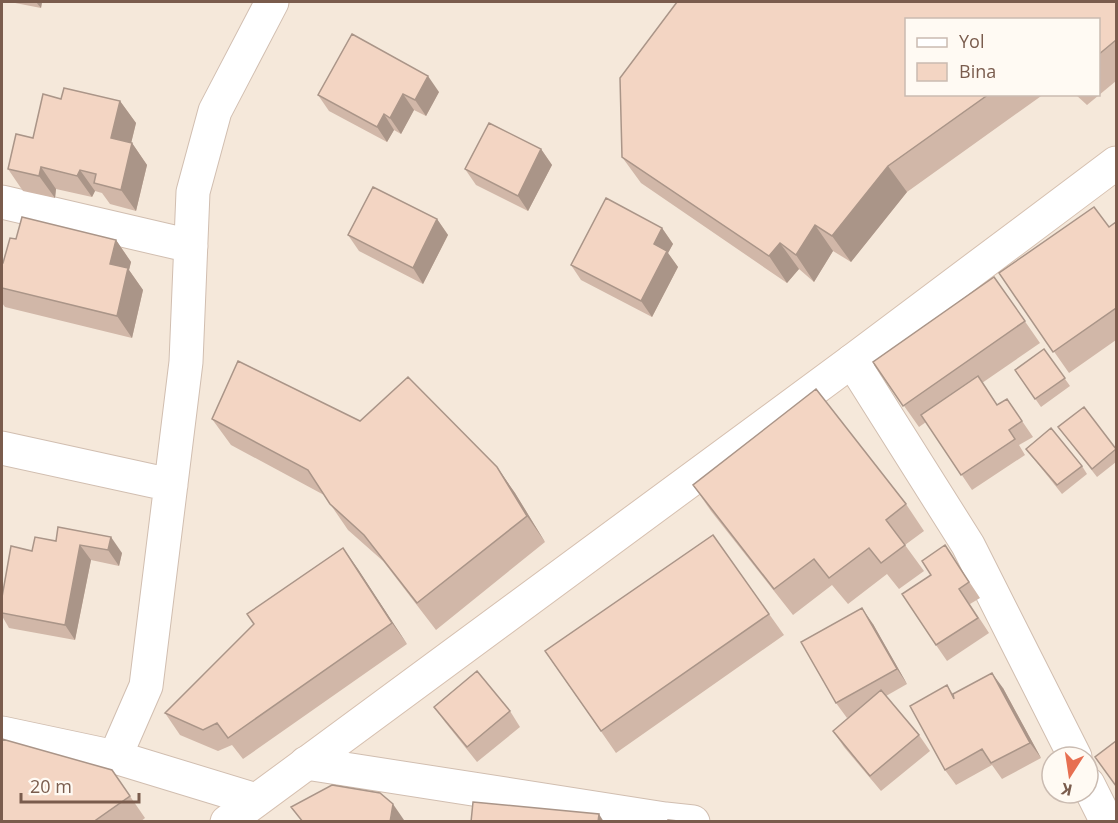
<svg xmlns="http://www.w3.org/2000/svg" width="1118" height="823" viewBox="0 0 1118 823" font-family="'Open Sans',sans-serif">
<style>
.residential{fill:#f5e8da;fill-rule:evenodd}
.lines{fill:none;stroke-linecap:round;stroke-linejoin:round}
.minor-casing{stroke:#d1beb0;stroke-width:35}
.secondary-casing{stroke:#d6c0b0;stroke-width:35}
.minor{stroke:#fff;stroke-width:33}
.secondary{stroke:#fff;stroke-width:33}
.wall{fill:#d1b7a8}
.shaded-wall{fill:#aa9588}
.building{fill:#f3d5c3;stroke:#aa9588;stroke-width:1.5}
</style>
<rect width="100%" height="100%" fill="#fdf6ec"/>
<!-- residential -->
<path class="residential" d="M2,2H1116V821H2ZM906,20H1098V94H906ZM1052,757H1088V793H1052Z"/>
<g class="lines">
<!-- minor casing -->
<g class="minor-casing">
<path id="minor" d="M2,202L191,246
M852,361L968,545L1075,757
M2,448L171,485
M2,733L115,757L256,800
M115,757L146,686L186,362L193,192L215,111L272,2
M306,763L665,819L693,822
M1088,784L1107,822"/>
</g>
<!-- secondary casing -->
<g class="secondary-casing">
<path id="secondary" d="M227,822L852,361L1116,163"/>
</g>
<!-- minor -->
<use href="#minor" class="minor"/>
<!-- secondary -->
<use href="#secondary" class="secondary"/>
</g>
<!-- wall -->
<path class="wall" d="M10,2H42L41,8Z
M1116,2V81L1087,105L1075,94H1098V20L906,94H1044L907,192L851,262L833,251L814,282L799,269L787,283L641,183L622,157Z
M439,92L426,116L414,110L401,134L394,130L387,142L329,111L318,95Z
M61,99L120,101L136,123L131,143H132L147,165L136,211L110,204L102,193L95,191L92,197L56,189L55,198L23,191L8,169L33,138Z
M541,149L552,165L528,211L476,185L465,169Z
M437,219L448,235L423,284L359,251L348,235Z
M1116,222V340L1069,373L999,273L1109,227Z
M662,228L673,244L668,253L678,267L652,317L581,280L571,265Z
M16,239L116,240L131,262L129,270L143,290L132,338L5,307L2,303V263H3Z
M994,277L1040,343L982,383L997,405L1007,399L1033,437L1019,445L1025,455L972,490L926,422L919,427L873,362Z
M1044,349L1070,386L1041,407L1015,370Z
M212,419L360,421L497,467L515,493L545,542L436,630L383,561L348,530L324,495L231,445Z
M1058,427L1116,449V462L1097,477Z
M1026,449L1082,466L1087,474L1062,494Z
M693,485L906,504L924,531L905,545L924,571L899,589L887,574L848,604L832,585L793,615L711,511Z
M58,527L122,553L119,566L91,560L75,640L9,628L2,616V597L32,551L56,541Z
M713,535L784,635L616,753L545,651Z
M945,545L980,598L970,604L989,633L947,661L936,645L931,575Z
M343,548L407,644L243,759L232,745L218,751L180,735L165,713L254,624Z
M873,624L907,684L886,696L919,735L930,751L881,791L844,747L833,731L849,717L847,718L836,703Z
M947,685L953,694L1003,688L1041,758L1002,779L992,765L956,785L945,770Z
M434,707L510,711L520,727L477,762L445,722Z
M112,770L145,818L140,822H2Z"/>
<!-- shaded-wall -->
<path class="shaded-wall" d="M36,2H42L41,8Z
M428,76L439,92L426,116L415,100Z
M403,94L414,110L401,134L390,118Z
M120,101L136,123L127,160L111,138Z
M384,114L394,130L387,142L377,127Z
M132,143L147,165L136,211L121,190Z
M541,149L552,165L528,211L518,196Z
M888,166L907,192L851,262L832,236Z
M41,167L56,189L55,198L39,176Z
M80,170L95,191L92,197L77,176Z
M437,219L448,235L423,284L413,268Z
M815,225L833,251L814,282L796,255Z
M662,228L673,244L668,253L678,267L652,317L641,301L654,244Z
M116,240L131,262L129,270L143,290L132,338L117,316L110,264Z
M780,243L799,269L787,283L769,256Z
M497,467L515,493L545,542L527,516Z
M111,537L122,553L119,566L108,550Z
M80,545L91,560L75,640L65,625Z
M343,548L358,569L407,644L392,623Z
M862,608L873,624L907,684L897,669Z
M992,673L1003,688L1041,758L1030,743Z
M393,804L404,820V822H390Z
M599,814L604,822H598Z"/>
<!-- building -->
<path class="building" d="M677,2H1116V40L1098,55V20H906V94H989L888,166L832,236L815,225L796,255L780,243L769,256L622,157L620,78Z
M352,34L428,76L415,100L403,94L390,118L384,114L377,127L318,95Z
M64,88L120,101L111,138L132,143L121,190L94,183L96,174L80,170L77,176L41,167L39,176L8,169L16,134L33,138L43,94L61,99Z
M489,123L541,149L518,196L465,169Z
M373,187L437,219L413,268L348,235Z
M606,198L662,228L654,244L667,251L641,301L571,265Z
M1094,207L1109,227L1116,222V308L1053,352L999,273Z
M22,217L116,240L110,264L128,268L117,316L2,288V263H3L10,238L16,239Z
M994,277L1025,321L903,406L873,362Z
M1044,349L1065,378L1035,399L1015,370Z
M238,361L360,421L408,377L497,467L527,516L417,603L364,535L330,504L308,470L212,419Z
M978,376L997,405L1007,399L1022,421L1009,430L1015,439L961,475L921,415Z
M816,389L906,504L886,520L905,545L881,563L869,548L829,578L814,559L774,589L693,485Z
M1084,407L1116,449L1092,469L1058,427Z
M1051,428L1082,466L1057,485L1026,449Z
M58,527L111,537L108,550L80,545L65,625L2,613V597L11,546L32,551L35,537L56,541Z
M713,535L769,614L601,731L545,651Z
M945,545L969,582L959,589L978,618L936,645L902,594L931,575L922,561Z
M343,548L392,623L228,738L217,723L203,730L165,713L254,624L247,614Z
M862,608L897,669L836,703L801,642Z
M477,671L510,711L467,747L434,707Z
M992,673L1030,743L991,763L982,749L945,770L910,706L947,685L954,699L953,694Z
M881,690L919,735L870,776L833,731Z
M2,739L112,770L130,796L93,822H2Z
M1116,741V786L1095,757Z
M332,785L380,793L393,804L390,822H303L291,807Z
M473,802L599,814L598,822H471Z
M668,820L689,822H668Z"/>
<!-- border -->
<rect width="1118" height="823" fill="none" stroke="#7a5c4d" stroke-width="6"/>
<!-- legend -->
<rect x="905" y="18" width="195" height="78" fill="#fffaf3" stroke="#cabbb1" stroke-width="1.5"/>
<rect x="917" y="38" width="30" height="9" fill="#ffffff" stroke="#cabbb1" stroke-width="1.5"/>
<text x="959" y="48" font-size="18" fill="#7a5c4d">Yol</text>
<rect x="917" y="63" width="30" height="18" fill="#f3d5c3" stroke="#cabbb1" stroke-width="1.5"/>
<text x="959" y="78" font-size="18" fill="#7a5c4d">Bina</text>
<!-- north arrow -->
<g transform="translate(1070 775) rotate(192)"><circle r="28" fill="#fffaf3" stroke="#cabbb1" stroke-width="1.5"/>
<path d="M0-4.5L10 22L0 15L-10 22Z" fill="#e76f51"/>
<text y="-9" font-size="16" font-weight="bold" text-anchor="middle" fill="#7a5c4d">K</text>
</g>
<!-- scale -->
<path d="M21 793v9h118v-9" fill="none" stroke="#7a5c4d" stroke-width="3"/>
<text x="30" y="793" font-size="18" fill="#7a5c4d" stroke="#fffaf3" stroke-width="4.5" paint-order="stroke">20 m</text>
</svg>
